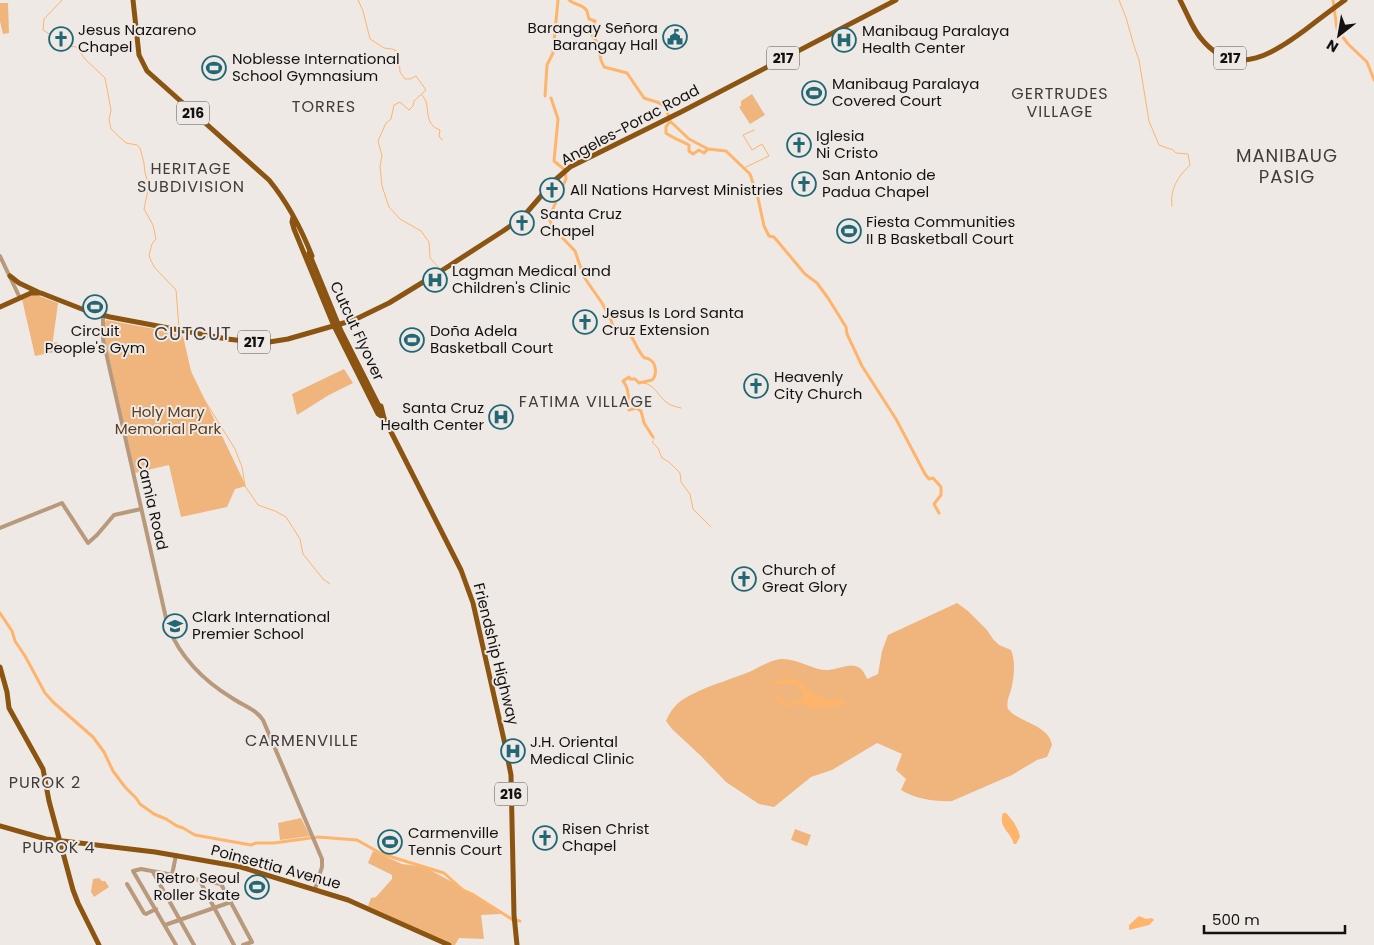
<svg xmlns="http://www.w3.org/2000/svg" width="1374" height="945" viewBox="0 0 1374 945" font-family="Poppins,sans-serif">
<style>
.green{fill:#efb57d}
.water{fill:#feb46b}
.lines{fill:none;stroke-linecap:round;stroke-linejoin:round}
.stream{stroke:#feb46b;stroke-width:1}
.river{stroke:#feb46b;stroke-width:3}
.minor{stroke:#b9997c;stroke-width:4}
.major{stroke:#8b5411;stroke-width:5}
.major-bridge{stroke:#8b5411;stroke-width:5}
.labels{text-anchor:middle;stroke-width:4;stroke-linejoin:round;paint-order:stroke}
.shield{fill:#eee9e5;stroke:#555251;stroke-width:1}
.shield-label{font-size:14px;font-weight:bold;fill:#141211}
.poi-label{font-size:15px;fill:#141211;stroke:#eee9e5;text-anchor:start}
.street-label{font-size:15px;fill:#141211;stroke:#eee9e5}
.park-label{font-size:15px;fill:#5b3d1e;stroke:#eee9e5}
.neighbourhood-label{font-size:16px;letter-spacing:1px;fill:#403c39;stroke:#eee9e5}
.quarter-label{font-size:18px;letter-spacing:1px;fill:#403c39;stroke:#eee9e5}
</style>
<rect width="100%" height="100%" fill="#eee9e5"/>
<!-- green -->
<path class="green" d="M0,3H8L9,33L3,34L0,21Z
M752,94L765,115L750,124L739,107L741,106V101Z
M34,294L58,303L53,340V343L57,342L59,351L35,356L22,299Z
M106,320L166,331L183,336L191,371L246,486L235,489L227,507L181,517L169,465L135,473L103,330Z
M344,369L353,383L329,395L297,415L292,394Z
M957,603L968,611L987,630L993,639L999,645L1011,650C1016,662 1014,678 1011,690C1009,696 1006,702 1008,709C1019,723 1048,724 1052,745L1047,757L1037,760L1012,775L952,801C936,802 915,799 901,790L906,779L896,770L902,754L877,743L832,770L811,777L774,807L759,804L726,782L701,756L672,729L666,721C669,713 675,705 682,700C702,687 727,681 749,672C760,667 768,661 781,659C797,658 814,671 829,670C845,668 859,657 867,679L878,674L882,651L888,635Z
M301,818L310,836L280,840L278,823Z
M795,829L811,835L807,846L791,840Z
M385,834L399,842L394,850L380,842Z
M373,851L402,864L418,866L430,870L456,884L501,914L481,915L484,939L459,938L455,945H452L368,906L371,898L376,897L392,879V875L368,863Z
M99,878L102,881H105L109,887L94,897L91,892L93,879Z"/>
<!-- water -->
<path class="water" d="M792,678L800,682L808,690L827,700L842,699L844,704L842,708L835,706L810,708L802,703L783,707L776,698V694L787,704L802,699L804,694C797,681 787,682 774,686L771,683Z
M1003,813H1006C1012,819 1019,829 1020,837L1016,844H1014C1012,840 1011,836 1008,833C1003,826 1000,822 1003,813Z
M1139,916L1146,919L1152,918L1154,920L1149,925L1129,930V925Z"/>
<g class="lines">
<!-- stream -->
<path class="stream" d="M62,0L44,19L43,30L54,37L61,45L76,47L85,59L105,78L111,110L109,120L111,129L126,143L137,145L140,148L144,163L145,173L149,185L144,209L153,225L156,239L152,244L149,255L151,261L155,268L176,290L179,328
M358,0L363,11L370,39L384,48L392,49L397,51L399,57L400,72L405,79H410L416,76L426,90L414,101L413,106L409,110L400,102L394,105L391,119L386,123L378,141L382,156L380,166L382,186L389,207L400,219L421,231L429,242L430,258L441,270
M1119,0L1127,20
M1127,21L1134,46L1139,60L1149,121L1159,145L1173,150L1176,153L1188,154L1190,165C1178,177 1170,188 1172,206
M422,95C424,98 427,102 427,106C428,116 428,126 440,130L439,136L442,140
M744,168L769,156L762,144L752,150L743,135L754,130
M179,332L187,368L194,383L235,449L242,467L245,486L258,505L275,511L286,517L300,539L303,554L323,579L330,584
M643,383C656,384 658,398 669,404C672,406 677,407 681,408
M653,437L654,439
M653,441L652,442L658,448L662,458L669,462L680,473L681,482L690,494L693,509L711,527"/>
<!-- river -->
<path class="river" d="M569,0C574,5 583,4 587,11C588,14 588,17 589,19L595,21L592,31V35L597,42L601,60L604,67L627,73L644,98C662,104 665,101 670,121L666,127V133C673,138 681,141 689,145V151L693,154L699,150L704,153L708,149L726,151L750,174L758,198L764,226L769,236L774,237L805,274L817,283L828,298L846,327L847,334L862,366L896,419L925,474L929,479L933,478L941,487V495L934,504L939,513
M1333,0L1337,29L1348,44L1367,62L1374,80
M545,96L547,65L553,53L558,0
M551,98L558,119L554,161L565,170L566,179L551,213L550,221L553,228L575,251L584,277L602,303L611,320L613,327L630,335C635,341 637,349 642,355C647,361 642,356 649,359C657,363 657,375 652,380L639,383L635,379H630L629,377L623,381C630,389 628,400 629,410L636,408L641,411L644,423L653,437
M670,121L689,139L708,149
M0,613L12,631L15,641L25,656L45,693L53,702L93,737L104,752L113,771L125,787L136,798L140,804L154,814L166,819L177,826L183,828L195,835L251,845L256,843H274L318,837L357,840L382,854L444,873L463,890L472,894L513,920L520,921"/>
<!-- minor -->
<path class="minor" d="M0,256L20,298
M103,315V339L168,627C181,658 204,681 232,698C242,705 256,709 263,720L322,859V867L315,889
M0,528L62,503L88,543L97,535L114,515L141,509
M153,872L194,945
M172,875L176,855
M200,881L234,945
M127,884L144,913L146,914L156,909
M165,925L231,902
M176,945L133,871L141,869L221,884L252,942L243,945"/>
<!-- major -->
<path class="major" d="M133,0L139,55L147,71L269,180C288,203 301,228 312,256
M1180,0C1188,15 1193,31 1205,43C1238,78 1275,52 1305,30C1318,20 1331,10 1345,0
M293,217L292,222L294,229L334,326L378,414L384,418
M10,276L19,283L38,292
M0,307L31,293H41L87,311L110,317L227,339L263,343L288,339L354,320L389,303L438,273L503,231L522,218L554,181L570,167L681,112L896,0
M381,406L384,418L461,570L473,603L504,740L511,775L514,915L517,945
M0,667L7,692L9,708L43,769L49,801L73,890L78,903L99,945
M0,826L46,839L155,852L241,867L348,900L449,945"/>
<!-- major-bridge -->
<path class="major-bridge" d="M309,253L341,331L381,410"/>
</g>
<!-- icons -->
<defs>
<g id="civic-ring" transform="scale(1.25)"><circle r="9.5" fill="#eee9e5" stroke="#216776" stroke-width="1.5"/><path d="M-.6-6.5H3V-4.5H.6V-3L4-1V1h2V6H-6V1h2V-1L-.6-3ZM-1.2 2.5V6h2.4V2.5Z" fill="#216776"/></g>
<g id="church-ring" transform="scale(1.25)"><circle r="9.5" fill="#eee9e5" stroke="#216776" stroke-width="1.5"/><path d="M-1.2-6h2.4v3.5h3.3v2.4h-3.3V6h-2.4V-.1h-3.3v-2.4h3.3Z" fill="#216776"/></g>
<g id="hospital-ring" transform="scale(1.25)"><circle r="9.5" fill="#eee9e5" stroke="#216776" stroke-width="1.5"/><path d="M-5-5h3v3.5h4V-5h3V5h-3V1.5h-4V5h-3Z" fill="#216776"/></g>
<g id="stadium-ring" transform="scale(1.25)"><circle r="9.5" fill="#eee9e5" stroke="#216776" stroke-width="1.5"/><path d="M0-5a6.5 5 0 1 0 0 10a6.5 5 0 1 0 0-10ZM-3.5-1.8h7v3.6h-7Z" fill="#216776"/></g>
<g id="university-ring" transform="scale(1.25)"><circle r="9.5" fill="#eee9e5" stroke="#216776" stroke-width="1.5"/><path d="M0-5L7-2L0 1L-7-2ZM-4 1L0 2.5L4 1V4Q0 6-4 4Z" fill="#216776"/></g>
</defs>
<g fill-rule="evenodd">
<use href="#civic-ring" x="675" y="37"/>
<use href="#church-ring" x="61" y="39"/>
<use href="#hospital-ring" x="844" y="40"/>
<use href="#stadium-ring" x="214" y="68"/>
<use href="#stadium-ring" x="814" y="93"/>
<use href="#church-ring" x="799" y="145"/>
<use href="#church-ring" x="804" y="184"/>
<use href="#church-ring" x="552" y="190"/>
<use href="#church-ring" x="522" y="223"/>
<use href="#stadium-ring" x="849" y="231"/>
<use href="#hospital-ring" x="435" y="280"/>
<use href="#stadium-ring" x="95" y="307"/>
<use href="#church-ring" x="585" y="322"/>
<use href="#stadium-ring" x="412" y="340"/>
<use href="#church-ring" x="756" y="386"/>
<use href="#hospital-ring" x="501" y="417"/>
<use href="#church-ring" x="744" y="579"/>
<use href="#university-ring" x="175" y="626"/>
<use href="#hospital-ring" x="513" y="751"/>
<use href="#church-ring" x="545" y="838"/>
<use href="#stadium-ring" x="390" y="842"/>
<use href="#stadium-ring" x="257" y="887"/>
</g>
<g class="labels">
<!-- shield labels -->
<g class="shield">
<rect x="767" y="46.5" width="32" height="23" rx="4"/>
<rect x="1214" y="46.5" width="32" height="23" rx="4"/>
<rect x="177" y="101.5" width="32" height="23" rx="4"/>
<rect x="238" y="330.5" width="32" height="23" rx="4"/>
<rect x="495" y="782.5" width="32" height="23" rx="4"/>
</g>
<g class="shield-label">
<text x="783" y="63">217</text>
<text x="1230" y="63">217</text>
<text x="193" y="118">216</text>
<text x="254" y="347">217</text>
<text x="511" y="799">216</text>
</g>
<!-- poi labels -->
<g class="poi-label">
<text x="658" y="33" text-anchor="end">Barangay Señora<tspan x="658" dy="17">Barangay Hall</tspan></text>
<text x="78" y="35">Jesus Nazareno<tspan x="78" dy="17">Chapel</tspan></text>
<text x="862" y="36">Manibaug Paralaya<tspan x="862" dy="17">Health Center</tspan></text>
<text x="232" y="64">Noblesse International<tspan x="232" dy="17">School Gymnasium</tspan></text>
<text x="832" y="89">Manibaug Paralaya<tspan x="832" dy="17">Covered Court</tspan></text>
<text x="816" y="141">Iglesia<tspan x="816" dy="17">Ni Cristo</tspan></text>
<text x="822" y="180">San Antonio de<tspan x="822" dy="17">Padua Chapel</tspan></text>
<text x="570" y="195">All Nations Harvest Ministries</text>
<text x="540" y="219">Santa Cruz<tspan x="540" dy="17">Chapel</tspan></text>
<text x="866" y="227">Fiesta Communities<tspan x="866" dy="17">II B Basketball Court</tspan></text>
<text x="452" y="276">Lagman Medical and<tspan x="452" dy="17">Children's Clinic</tspan></text>
<text x="602" y="318">Jesus Is Lord Santa<tspan x="602" dy="17">Cruz Extension</tspan></text>
<text x="95" y="336" text-anchor="middle">Circuit<tspan x="95" dy="17">People's Gym</tspan></text>
<text x="430" y="336">Doña Adela<tspan x="430" dy="17">Basketball Court</tspan></text>
<text x="774" y="382">Heavenly<tspan x="774" dy="17">City Church</tspan></text>
<text x="484" y="413" text-anchor="end">Santa Cruz<tspan x="484" dy="17">Health Center</tspan></text>
<text x="762" y="575">Church of<tspan x="762" dy="17">Great Glory</tspan></text>
<text x="192" y="622">Clark International<tspan x="192" dy="17">Premier School</tspan></text>
<text x="530" y="747">J.H. Oriental<tspan x="530" dy="17">Medical Clinic</tspan></text>
<text x="562" y="834">Risen Christ<tspan x="562" dy="17">Chapel</tspan></text>
<text x="408" y="838">Carmenville<tspan x="408" dy="17">Tennis Court</tspan></text>
<text x="240" y="883" text-anchor="end">Retro Seoul<tspan x="240" dy="17">Roller Skate</tspan></text>
</g>
<!-- street labels -->
<g class="street-label">
<text transform="translate(630 125) rotate(-28)" y="5">Angeles-Porac Road</text>
<text transform="translate(357 331) rotate(65)" y="5">Cutcut Flyover</text>
<text transform="translate(152 504) rotate(77)" y="5">Camia Road</text>
<text transform="translate(496 654) rotate(76)" y="5">Friendship Highway</text>
<text transform="translate(276 867) rotate(15)" y="5">Poinsettia Avenue</text>
</g>
<!-- park labels -->
<g class="park-label">
<text x="168" y="417">Holy Mary<tspan x="168" dy="17">Memorial Park</tspan></text>
</g>
<!-- neighbourhood labels -->
<g class="neighbourhood-label">
<text x="1060" y="99">GERTRUDES<tspan x="1060" dy="18">VILLAGE</tspan></text>
<text x="324" y="112">TORRES</text>
<text x="191" y="174">HERITAGE<tspan x="191" dy="18">SUBDIVISION</tspan></text>
<text x="586" y="407">FATIMA VILLAGE</text>
<text x="302" y="746">CARMENVILLE</text>
<text x="45" y="788">PUROK 2</text>
<text x="59" y="853">PUROK 4</text>
</g>
<!-- quarter labels -->
<g class="quarter-label">
<text x="1287" y="162">MANIBAUG<tspan x="1287" dy="21">PASIG</tspan></text>
<text x="193" y="340">CUTCUT</text>
</g>
</g>
<!-- north arrow -->
<g transform="translate(1339 35) rotate(211)" stroke="#eee9e5" stroke-width="4" paint-order="stroke">
<path d="M0-4L9 19L0 12L-9 19Z" fill="#141211"/>
<text y="-8" font-size="14" font-weight="bold" text-anchor="middle" fill="#141211">N</text>
</g>
<!-- scale -->
<path d="M1204 925v8h141v-8" fill="none" stroke="#141211" stroke-width="2.5"/>
<text x="1212" y="925" font-size="15" fill="#141211" stroke="#eee9e5" stroke-width="4" paint-order="stroke">500 m</text>
</svg>
